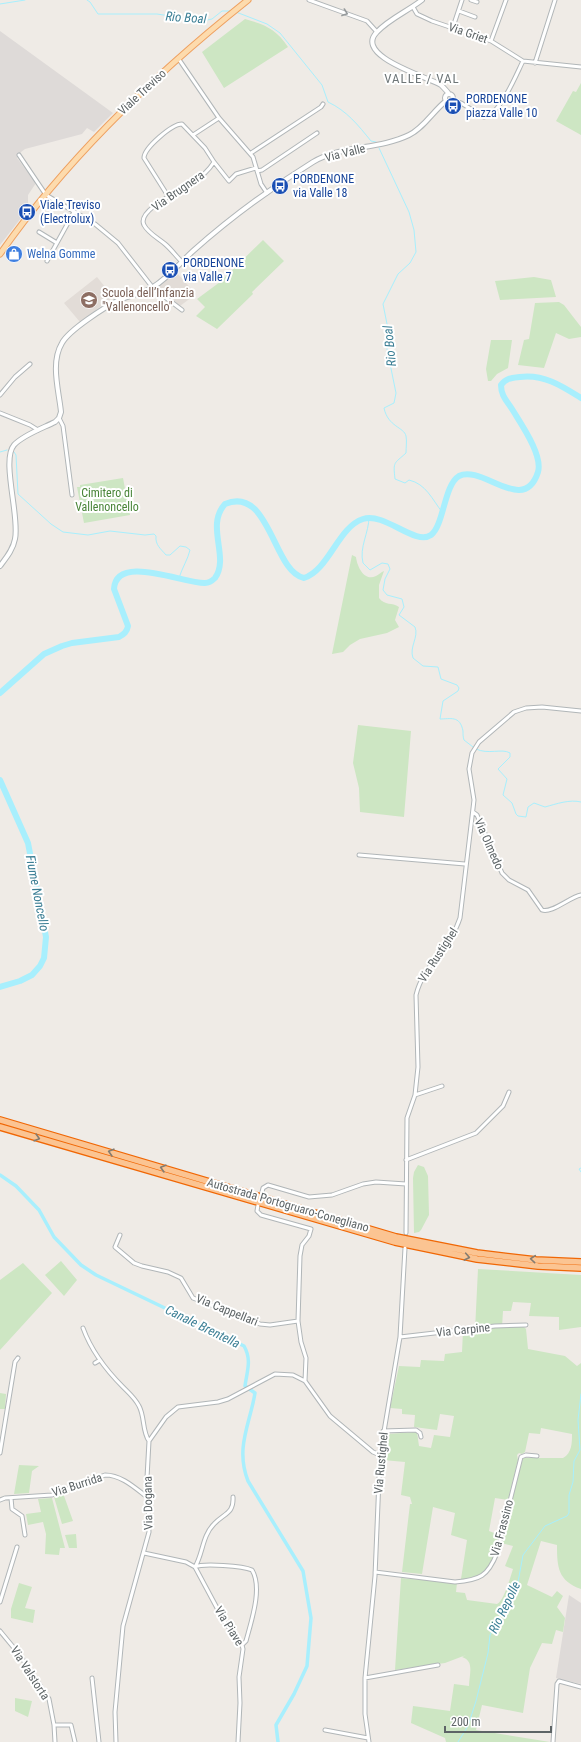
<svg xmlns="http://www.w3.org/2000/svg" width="581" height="1742" viewBox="0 0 581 1742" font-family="'Roboto Condensed',sans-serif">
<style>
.industrial{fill:#dedad8}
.education{fill:#e2dcd7}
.green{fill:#cde6c3}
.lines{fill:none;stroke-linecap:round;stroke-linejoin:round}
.stream{stroke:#a8effd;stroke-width:1}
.canal{stroke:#a8effd;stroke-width:3.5}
.river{stroke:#a8effd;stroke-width:6}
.minor-casing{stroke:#b1b6b8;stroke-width:5}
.tertiary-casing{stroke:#b1b6b8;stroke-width:6}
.primary-casing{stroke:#eea060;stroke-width:7}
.motorway-casing{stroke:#f06705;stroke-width:8}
.minor{stroke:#fff;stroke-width:3}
.tertiary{stroke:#fff;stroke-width:4}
.primary{stroke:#fddbad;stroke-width:5}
.motorway{stroke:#fbc492;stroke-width:5.5}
.oneway{stroke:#969a9c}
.oneway2{stroke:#847c71}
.labels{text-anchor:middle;stroke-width:4;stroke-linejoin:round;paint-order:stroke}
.street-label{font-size:12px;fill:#5d6466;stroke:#fff}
.transit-label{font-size:12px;fill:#164399;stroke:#fff;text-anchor:start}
.shop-label{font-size:12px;fill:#366cbe;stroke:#fff;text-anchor:start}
.education-label{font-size:12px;fill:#785e54;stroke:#fff;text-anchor:start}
.park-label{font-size:12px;fill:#488437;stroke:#fff}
.water-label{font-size:13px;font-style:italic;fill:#3c7f95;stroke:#fff}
.neighbourhood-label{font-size:13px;letter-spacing:1px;fill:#6e7678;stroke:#fff}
</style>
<rect width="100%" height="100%" fill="#efebe6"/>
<!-- industrial -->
<path class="industrial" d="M0,31L113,113L94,132L87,128L82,134L25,149L21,152L17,158L36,183L28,195V209L0,245Z
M569,1595L581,1603V1684L556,1678Z"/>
<!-- education -->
<path class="education" d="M176,272L196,294L180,306L158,289V286Z
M97,277L113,297L80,322L64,303Z"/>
<!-- green -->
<path class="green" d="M245,19C266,25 276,29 288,47L224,88L202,52Z
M581,83V135L556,121L573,91L576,92Z
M263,240L284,261L252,292L253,294L217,329L196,316L205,307L197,299L220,282Z
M534,277L551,280L556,297L500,300L495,281Z
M559,302L564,305L581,327V337L569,339L556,333L544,368L518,365L524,340L529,339L535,303Z
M491,340H512L508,368L497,374L491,381H488L486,369Z
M123,478L130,515L84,523L77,487H80V485Z
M352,555L356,557C357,566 364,582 376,576C380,574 381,572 384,571L379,585V598C385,606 392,602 399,607L395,620L399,627L387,633L360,639L350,645L343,652L332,654Z
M358,725L411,731L404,817L360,812L359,788L353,763Z
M418,1165L424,1167L428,1176L429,1215L421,1230L419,1232L414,1233L413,1178L414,1172Z
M61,1261L77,1280L64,1296L45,1275Z
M23,1263L52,1293L0,1350V1280Z
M478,1269L581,1275V1327L559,1330V1317L529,1316L531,1303L513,1302L511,1311H503L502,1327H524L526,1329L528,1349L565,1356L577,1366L581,1363V1589C558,1581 557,1567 557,1545L541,1541L527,1585L552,1597L557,1591L563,1596L557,1607L565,1618L563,1632L556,1630L552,1644L542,1643L530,1668L523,1713L482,1705L476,1730L550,1742H446L445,1738L411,1723L413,1706L450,1711L454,1684L469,1686C469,1675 475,1661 462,1657L466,1655L445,1663L395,1670L401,1578L457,1583L456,1592L465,1593L467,1600L497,1604C504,1601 510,1578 513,1569L505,1566L513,1546L501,1543L523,1458H563C572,1453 572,1443 572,1434L541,1428L540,1434L529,1433L525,1452L522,1454L519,1453L517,1455L518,1460L508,1500L495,1498L489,1531L499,1535C493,1557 489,1581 461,1579L467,1540L451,1535L455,1513L433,1507L422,1574L402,1572L410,1504H412L410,1497L401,1495L405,1462L383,1460L387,1434L417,1432L419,1446L431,1448L434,1435L450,1437L454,1416L440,1414L437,1430L414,1427L415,1415L402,1414V1409L390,1408L399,1366L420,1367L421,1360L444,1361L445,1354L462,1352L463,1331L475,1330Z
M0,1393L6,1394L5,1409H0Z
M19,1465L39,1466L32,1471L29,1493L14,1494Z
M63,1493L73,1521L62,1524L54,1497Z
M52,1498L65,1548H60L59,1555L45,1554L46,1534L43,1522L28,1525L26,1514L41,1512L38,1499Z
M76,1534L77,1548H69L65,1535Z
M19,1583L32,1587L25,1608L35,1610L33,1623L11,1618V1609Z
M15,1698L32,1701L28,1717L15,1711Z"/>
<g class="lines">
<!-- stream -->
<path class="stream" d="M87,0L90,2L98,14H157L203,21L212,19L222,11H231
M0,4L25,0
M236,12L267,24L280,33L322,85L328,102C347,111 358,125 371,141L376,142
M379,148L409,212L414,230L416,252L410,263L398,274L383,304L389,334L387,349L396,393L394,403L384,408C388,427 404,427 406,436C407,441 406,447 406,453C394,464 393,461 395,479L405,483L409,480C426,484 432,499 442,512
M0,452L7,450
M14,452L16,455L18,494L51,524L63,532L88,535L110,531L145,535L154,534L156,536C155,545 161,549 166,555H170L180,546L186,547L190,550C188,559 182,568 179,578
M369,517C369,533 359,547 363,563L370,570L382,563L388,564L390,569L385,579L383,590L387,595L402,599L404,607L399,615L415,627C419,637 409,647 413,658L423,666L438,667L441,679L457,685L459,688L458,691L443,701L440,719C450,719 460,715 463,731C463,735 463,737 464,740L473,747
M476,749C488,755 502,748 510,753V757L498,769L507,779L503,795L512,803L516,814L518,816L526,817L528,807L534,803L545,807C556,804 570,799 581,802
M581,1168L579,1169L581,1172
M458,1742L468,1726L476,1701L488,1653L490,1635L518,1582L523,1555L545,1526L567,1516L569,1513V1495L573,1482L574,1461L580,1450L578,1420L581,1394"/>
<!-- canal -->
<path class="canal" d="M0,1175L16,1186L39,1210L54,1237L81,1265L96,1275L244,1346C252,1360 247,1371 245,1386L255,1393C250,1424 235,1448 248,1481L303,1571L311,1618L307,1666L294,1694L276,1725L278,1742"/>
<!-- river -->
<path class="river" d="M0,693L44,654L62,646L72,643L119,637C124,634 127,632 128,626L114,589C116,553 185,584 205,583C209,583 212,581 215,578C230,557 205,526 225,504C270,485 273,572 304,578C329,570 338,527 363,519C385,512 415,546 431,535C444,525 444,485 459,476C482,464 524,516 538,472C543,455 521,424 512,409C507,401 501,396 501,385C506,378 512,378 520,377C544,374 562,386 581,398
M0,780L28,843L46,937L44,958L40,966L32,975L20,981L0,987"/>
<!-- minor casing -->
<g class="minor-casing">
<path id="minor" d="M309,0L367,21L377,32
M471,0L477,2
M413,7L417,14L432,21L491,41L523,61L581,67
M459,11L475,17
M453,27L462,0
M491,41L506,0
M178,58L219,118L253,157L261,184L267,193
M535,63L555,0
M452,101L461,103L484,117C500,115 516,75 523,61
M193,135L219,118
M251,153L321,107L323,104
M19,155L46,195L95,224L118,243L153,288L182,310
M214,162L229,181L236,174L256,168
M257,171L262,170L317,133
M168,196L144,158C144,148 172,124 182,124L205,148L214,162C209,170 200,178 192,183C182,190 136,210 144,225C148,233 158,238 165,244C171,249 176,256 182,262
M39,232L57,243
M47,261L74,212
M0,395L15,377L30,364
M0,413L30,425L38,430
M59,418L63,426L72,495
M473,812L477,815L502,873L509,880L528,890L542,910C551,914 570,897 581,895
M359,855L465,864
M415,1095L442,1086
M406,1160L476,1133L503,1106L509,1092
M262,1192L263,1188L268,1185L309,1197L332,1195L363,1184L376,1182L406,1184
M258,1205L257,1211L261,1215L311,1229L309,1236L302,1245L300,1256L298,1321L301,1342L306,1358L305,1381L330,1416L373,1452L380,1455
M406,1233L407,1118L415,1095L418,1067L416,995C423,965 451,947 460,918L474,800L469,769L472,753L479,742L514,712L526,708L542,707L581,711
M120,1235L115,1247L134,1263L142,1266L168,1272L181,1278L193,1298L260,1324L270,1325L298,1321
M83,1328C91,1350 107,1371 123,1387C129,1393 135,1398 139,1406C145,1417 142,1431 149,1441
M400,1337L495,1326L526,1325
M95,1363L100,1360
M383,1431L416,1430L420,1433L421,1437
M0,1453L15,1362L18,1358
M11,1498L12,1509L22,1516L25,1535
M0,1500L5,1498L52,1495L105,1475C121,1475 134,1487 147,1497
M144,1553L186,1562L195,1567L224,1621L242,1645L243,1649L239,1677L240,1703L238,1742
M195,1567C203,1563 243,1566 252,1570C263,1588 251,1622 246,1641L242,1645
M195,1567C203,1554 202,1536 214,1524C224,1513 234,1514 233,1497
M375,1572L455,1582C480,1580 488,1576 497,1553L521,1457L526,1455L537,1456
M0,1602L17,1547
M0,1631L19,1654L49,1699L54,1725L55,1742
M92,1678L99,1742
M365,1678L438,1665
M54,1725H71L75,1742
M325,1730L368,1738
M116,1742L115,1712L123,1626L149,1532L147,1478L149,1441L166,1417L178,1407L218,1402L228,1399L275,1374L293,1375L305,1381
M369,1742L365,1714V1678L375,1576L380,1455L400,1337L405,1248
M553,1742L557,1684L559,1681L581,1687"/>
</g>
<!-- tertiary casing -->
<g class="tertiary-casing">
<path id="tertiary" d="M422,0C408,11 389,19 377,32C353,56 428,77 441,85C444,88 447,91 449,94
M445 98a4 4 0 1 1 8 0a4 4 0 1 1-8 0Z
M0,566C6,558 13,550 15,539C20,517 1,460 14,445C23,435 43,428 55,422L59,418L61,412C59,391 50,363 62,343C69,330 105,307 119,300C130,295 143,294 153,287C168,278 180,263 193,251C230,218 271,188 313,162C341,145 378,150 409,135C424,128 433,111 446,101"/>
</g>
<!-- primary casing -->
<g class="primary-casing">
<path id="primary" d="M0,254C68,157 155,74 248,0"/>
</g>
<!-- motorway casing -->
<g class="motorway-casing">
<path id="motorway" d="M0,1120L396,1237L477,1253L536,1260L581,1262
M0,1127L395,1242L477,1259L538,1266L581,1268"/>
</g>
<!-- minor -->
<use href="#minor" class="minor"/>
<!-- tertiary -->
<use href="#tertiary" class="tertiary"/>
<!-- primary -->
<use href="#primary" class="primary"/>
<!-- motorway -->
<use href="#motorway" class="motorway"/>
</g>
<!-- one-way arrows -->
<defs><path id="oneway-chevron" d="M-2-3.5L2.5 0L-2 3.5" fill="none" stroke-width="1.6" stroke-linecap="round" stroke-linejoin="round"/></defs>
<use class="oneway" href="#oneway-chevron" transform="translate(345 13) rotate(20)"/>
<g class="oneway2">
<use href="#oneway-chevron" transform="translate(37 1138) rotate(16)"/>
<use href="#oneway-chevron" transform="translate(111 1152) rotate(-164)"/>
<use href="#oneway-chevron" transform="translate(163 1168) rotate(-164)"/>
<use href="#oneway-chevron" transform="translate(467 1257) rotate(11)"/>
<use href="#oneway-chevron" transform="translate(533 1259) rotate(-175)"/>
</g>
<!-- icons -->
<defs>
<g id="bus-disc" transform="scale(0.9)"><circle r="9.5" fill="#1a4fb4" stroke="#fff"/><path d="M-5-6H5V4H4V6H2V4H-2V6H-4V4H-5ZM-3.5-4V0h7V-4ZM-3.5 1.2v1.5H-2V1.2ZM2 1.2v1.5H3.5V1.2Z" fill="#fff"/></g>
<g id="shop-disc" transform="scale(0.9)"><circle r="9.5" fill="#3f7fe0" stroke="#fff"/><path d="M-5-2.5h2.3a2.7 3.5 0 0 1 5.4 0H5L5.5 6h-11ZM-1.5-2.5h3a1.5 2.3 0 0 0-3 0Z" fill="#fff"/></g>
<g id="school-disc" transform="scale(0.9)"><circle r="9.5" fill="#8d6e63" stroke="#fff"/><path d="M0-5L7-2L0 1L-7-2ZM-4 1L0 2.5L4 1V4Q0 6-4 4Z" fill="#fff"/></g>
</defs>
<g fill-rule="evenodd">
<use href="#bus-disc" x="453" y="106"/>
<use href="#bus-disc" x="280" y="186"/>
<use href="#bus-disc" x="27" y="212"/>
<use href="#shop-disc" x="14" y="254"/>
<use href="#bus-disc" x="170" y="270"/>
<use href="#school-disc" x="89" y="300"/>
</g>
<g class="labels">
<!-- street labels -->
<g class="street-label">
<text transform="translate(468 33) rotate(19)" y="4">Via Griet</text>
<text transform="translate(142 92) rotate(-43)" y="4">Viale Treviso</text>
<text transform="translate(345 153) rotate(-14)" y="4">Via Valle</text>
<text transform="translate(178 191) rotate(-35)" y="4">Via Brugnera</text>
<text transform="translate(489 844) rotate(66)" y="4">Via Olmedo</text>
<text transform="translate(438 955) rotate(-57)" y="4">Via Rustighel</text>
<text transform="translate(288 1205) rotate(16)" y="4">Autostrada Portogruaro-Conegliano</text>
<text transform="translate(227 1310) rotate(22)" y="4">Via Cappellari</text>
<text transform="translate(463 1330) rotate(-6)" y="4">Via Carpine</text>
<text transform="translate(381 1463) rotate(-85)" y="4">Via Rustighel</text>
<text transform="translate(77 1485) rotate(-18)" y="4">Via Burrida</text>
<text transform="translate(148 1503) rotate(-91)" y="4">Via Dogana</text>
<text transform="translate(502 1528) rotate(-75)" y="4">Via Frassino</text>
<text transform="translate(229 1626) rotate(58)" y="4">Via Piave</text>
<text transform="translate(30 1673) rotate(57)" y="4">Via Valstorta</text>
</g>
<!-- transit labels -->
<g class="transit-label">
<text x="466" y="103">PORDENONE<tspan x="466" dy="14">piazza Valle 10</tspan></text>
<text x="293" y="183">PORDENONE<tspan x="293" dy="14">via Valle 18</tspan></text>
<text x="40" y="209">Viale Treviso<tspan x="40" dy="14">(Electrolux)</tspan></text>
<text x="183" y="267">PORDENONE<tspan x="183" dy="14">via Valle 7</tspan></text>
</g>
<!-- shop labels -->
<g class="shop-label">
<text x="27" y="258">Welna Gomme</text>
</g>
<!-- education labels -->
<g class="education-label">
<text x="102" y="297">Scuola dell’Infanzia<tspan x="102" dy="14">"Vallenoncello"</tspan></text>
</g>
<!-- park labels -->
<g class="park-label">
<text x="107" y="497">Cimitero di<tspan x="107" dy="14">Vallenoncello</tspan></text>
</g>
<!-- water labels -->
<g class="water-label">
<text transform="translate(186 17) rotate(4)" y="5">Rio Boal</text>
<text transform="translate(389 346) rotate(-96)" y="5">Rio Boal</text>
<text transform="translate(38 893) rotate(79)" y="5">Fiume Noncello</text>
<text transform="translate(203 1326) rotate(26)" y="5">Canale Brentella</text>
<text transform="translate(504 1607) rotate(-64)" y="5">Rio Repolle</text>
</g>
<!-- neighbourhood labels -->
<g class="neighbourhood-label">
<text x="422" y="83">VALLE / VAL</text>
</g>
</g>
<!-- scale -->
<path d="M445 1726v6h106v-6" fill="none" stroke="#5d6466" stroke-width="2"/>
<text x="451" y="1726" font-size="12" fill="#5d6466" stroke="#ffffff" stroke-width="3" paint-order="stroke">200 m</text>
</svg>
